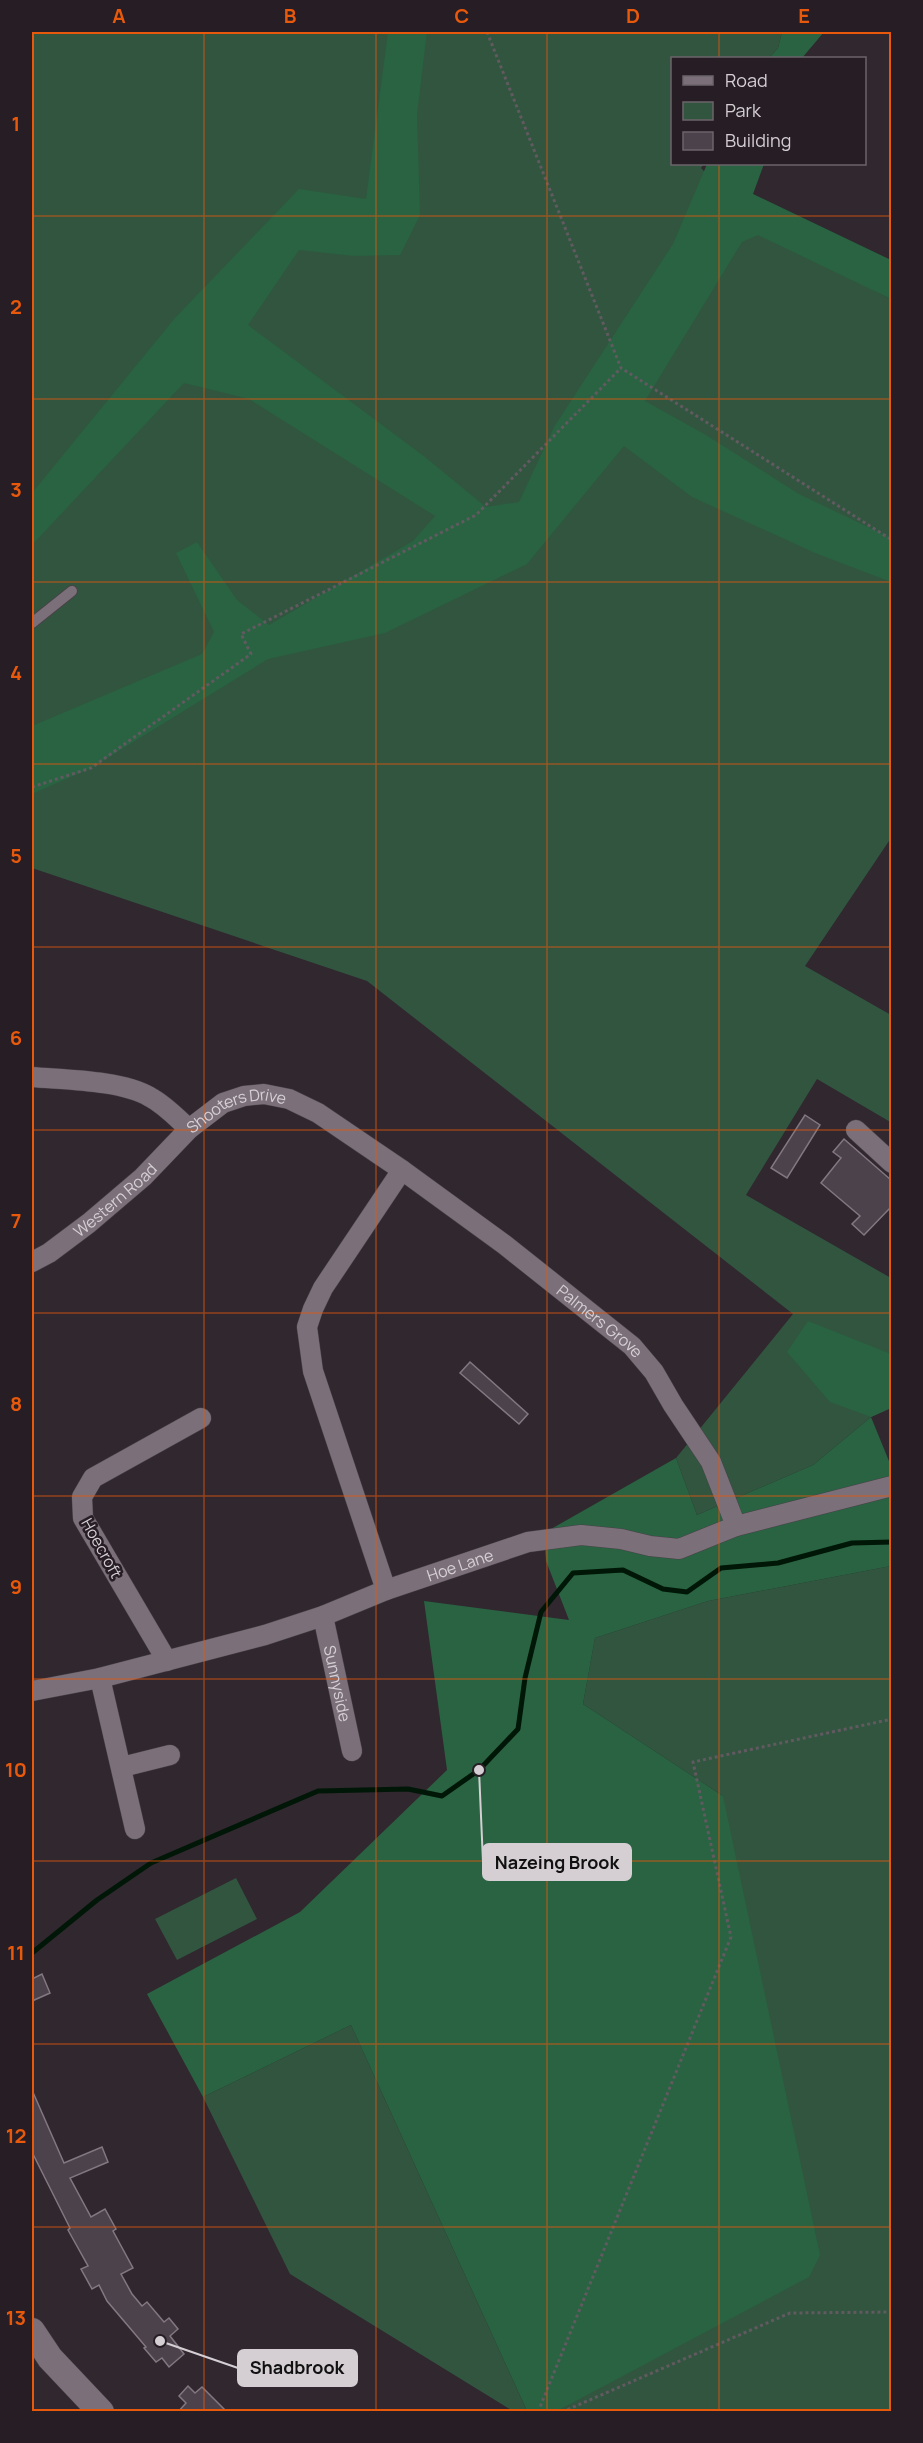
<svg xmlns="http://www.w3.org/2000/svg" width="923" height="2443" viewBox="0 0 923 2443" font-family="Manrope,sans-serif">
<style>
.green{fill:#31553f}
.forest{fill:#296342}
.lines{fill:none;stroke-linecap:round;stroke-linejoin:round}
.stream{stroke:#001707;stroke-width:5}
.building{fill:#4c424b;stroke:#837882;stroke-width:1.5}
.service-casing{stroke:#494248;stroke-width:12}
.minor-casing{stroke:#494248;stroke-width:21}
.tertiary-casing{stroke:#494248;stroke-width:27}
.path{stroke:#625a61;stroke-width:3;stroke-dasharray:3 3;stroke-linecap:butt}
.service{stroke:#7b707a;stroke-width:10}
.minor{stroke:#7b707a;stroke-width:20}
.tertiary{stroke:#7b707a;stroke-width:26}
.grid{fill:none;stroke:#e8590c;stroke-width:1.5;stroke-opacity:0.55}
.labels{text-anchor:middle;stroke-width:5;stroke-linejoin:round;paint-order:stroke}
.street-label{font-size:16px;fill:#d5cfd4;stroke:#261d25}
.leader{fill:none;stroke:#d5cfd4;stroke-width:2}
.callout-dot{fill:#d5cfd4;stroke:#261d25;stroke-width:2}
.callout{fill:#d5cfd4;stroke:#d5cfd4;stroke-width:2}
.callout-label{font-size:18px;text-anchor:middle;font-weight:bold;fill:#111}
.neatline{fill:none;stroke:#e8590c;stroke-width:2}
.grid-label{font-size:20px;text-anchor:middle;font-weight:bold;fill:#e8590c}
</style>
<rect width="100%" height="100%" fill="#30272f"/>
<!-- green -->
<path class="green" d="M32,32H782L778,48L769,58H672V164H704L701,168L763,232L891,299V838L805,966L891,1015L892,1123L817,1079L746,1195L891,1278V1408L871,1417L813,1465L697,1515L676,1458L793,1314L367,981L32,868Z
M891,1566V2411L555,2412L723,1796L583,1704L595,1638L708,1601Z
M236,1878L257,1919L177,1960L155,1919Z
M351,2025L527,2411H513L290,2274L203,2097Z"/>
<!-- forest -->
<path class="forest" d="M388,32H427L417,114L420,215L400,255L354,256L299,250L248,325L425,457L486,507L519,502L554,427L673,244L707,164H764L753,194L891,260V299L758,235L742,242L645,401L706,435L799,494L891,538V582L815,553L692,497L624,446L527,564L385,633L268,659L91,768L32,794V726L202,654L214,632L176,553L197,542L237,600L269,625L413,541L435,516L249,399L184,383L32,545V493L175,318L299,189L366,199Z
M782,32H824L802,58H769L778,48Z
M808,1321L891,1354V1408L871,1417L891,1466V1566L708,1601L595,1638L583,1704L723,1796L820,2255L809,2277L557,2411H527L351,2025L203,2097L147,1994L300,1912L447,1770L424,1601L569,1620L546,1561L544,1533L676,1458L697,1515L813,1465L871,1417L830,1402L787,1352Z"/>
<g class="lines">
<!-- stream -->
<path class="stream" d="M32,1953L97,1900L151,1863L318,1791L408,1789L442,1796L479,1770L518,1729L525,1678L541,1612L573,1573L623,1570L663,1589L687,1592L721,1568L778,1563L852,1543L892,1542"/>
</g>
<!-- building -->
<path class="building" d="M805,1115L820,1125L787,1178L771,1168Z
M844,1139L891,1180V1207L864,1235L852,1224L860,1216L821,1183L841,1158L833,1152Z
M470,1362L528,1414L519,1424L460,1373Z
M42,1974L50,1993L32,2001V1979Z
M32,2090L64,2163L102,2147L108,2162L70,2178L91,2217L105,2209L116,2229L113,2231L133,2268L121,2274L132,2294L142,2306L147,2302L164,2322L169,2318L178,2329L170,2336L184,2354L169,2367L162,2358L156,2362L144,2348L146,2347L107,2301L99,2285L92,2289L81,2269L88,2266L68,2230L70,2228L32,2152Z
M188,2386L195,2393L202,2387L227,2412H178L186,2403L179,2396Z"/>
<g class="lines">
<!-- service casing -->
<g class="service-casing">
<path id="service" d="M32,623L72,591"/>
</g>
<!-- minor casing -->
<g class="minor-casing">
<g id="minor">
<path d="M32,1077C65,1080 121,1080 150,1097C165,1105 176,1117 189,1129"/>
<path d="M856,1130L892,1163"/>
<path id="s1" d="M32,1262L49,1253L89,1223L143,1177L189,1129L223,1103L244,1096L264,1094L289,1099L318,1113L402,1170L505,1245L632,1346L654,1372L673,1405L711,1462L736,1526"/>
<path d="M386,1590L313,1371L307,1327L313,1309L323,1288L402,1170"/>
<path id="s2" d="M323,1616L352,1751"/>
<path d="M167,1661L83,1518L82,1497L93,1478L201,1418"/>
<path d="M100,1678L135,1829"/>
<path id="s3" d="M32,1691L100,1678L265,1635L323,1616L386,1590L528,1542L581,1535L621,1539L650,1546L679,1549L736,1526L892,1486"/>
<path d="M122,1767L170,1755"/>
</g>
</g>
<!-- tertiary casing -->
<g class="tertiary-casing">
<path id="tertiary" d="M32,2331L50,2358L101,2412"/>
</g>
<!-- path -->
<path class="path" d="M487,32L621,368L892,540
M32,787L91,768L251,654L241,634L476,515L621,368
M538,2412L731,1937L693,1762L892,1719
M562,2412L790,2313L892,2312"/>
<!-- service -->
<use href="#service" class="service"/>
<!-- minor -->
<use href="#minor" class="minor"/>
<!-- tertiary -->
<use href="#tertiary" class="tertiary"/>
</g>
<!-- grid -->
<path class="grid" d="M204,32V2412M376,32V2412M547,32V2412M719,32V58M719,164V2412M32,216H892M32,399H892M32,582H892M32,764H892M32,947H892M32,1130H892M32,1313H892M32,1496H892M32,1679H892M32,1861H892M32,2044H892M32,2227H892"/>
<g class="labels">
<!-- street labels -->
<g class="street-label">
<text dy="6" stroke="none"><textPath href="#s1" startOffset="260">Shooters Drive</textPath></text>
<text dy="6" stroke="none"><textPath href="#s1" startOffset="104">Western Road</textPath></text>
<text dy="6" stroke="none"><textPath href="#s1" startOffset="700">Palmers Grove</textPath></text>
<text transform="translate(102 1548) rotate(61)" y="6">Hoecroft</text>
<text dy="6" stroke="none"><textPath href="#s3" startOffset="447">Hoe Lane</textPath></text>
<text dy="6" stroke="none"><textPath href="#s2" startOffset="69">Sunnyside</textPath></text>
</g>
</g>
<!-- callouts -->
<path class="leader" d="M479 1770L483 1862M160 2341L238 2368"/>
<g class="callout-dot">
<circle cx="479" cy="1770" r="6"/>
<circle cx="160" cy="2341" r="6"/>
</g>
<g class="callout">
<rect x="483" y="1844" width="148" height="36" rx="6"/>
<rect x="238" y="2350" width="119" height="36" rx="6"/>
</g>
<g class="callout-label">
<text x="557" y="1869">Nazeing Brook</text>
<text x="297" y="2374">Shadbrook</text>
</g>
<!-- border -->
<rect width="923" height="2443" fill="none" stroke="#261d25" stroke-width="66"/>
<!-- legend -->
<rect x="671" y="57" width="195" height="108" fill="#261d25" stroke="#6c646b" stroke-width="1.5"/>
<rect x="683" y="76" width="30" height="9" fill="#7b707a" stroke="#6c646b" stroke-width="1.5"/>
<text x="725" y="87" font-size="18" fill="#d5cfd4">Road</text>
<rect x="683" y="102" width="30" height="18" fill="#31553f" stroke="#6c646b" stroke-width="1.5"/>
<text x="725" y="117" font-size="18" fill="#d5cfd4">Park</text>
<rect x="683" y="132" width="30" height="18" fill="#4c424b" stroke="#6c646b" stroke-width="1.5"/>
<text x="725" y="147" font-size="18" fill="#d5cfd4">Building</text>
<rect x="33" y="33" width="857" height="2377" class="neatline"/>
<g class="grid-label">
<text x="119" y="23">A</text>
<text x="290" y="23">B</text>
<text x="462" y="23">C</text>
<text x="633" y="23">D</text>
<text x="804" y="23">E</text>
<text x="16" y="131">1</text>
<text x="16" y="314">2</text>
<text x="16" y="497">3</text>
<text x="16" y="680">4</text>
<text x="16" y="863">5</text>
<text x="16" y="1045">6</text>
<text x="16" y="1228">7</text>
<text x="16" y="1411">8</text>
<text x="16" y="1594">9</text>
<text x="16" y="1777">10</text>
<text x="16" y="1960">11</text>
<text x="16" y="2143">12</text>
<text x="16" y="2325">13</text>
</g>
</svg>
